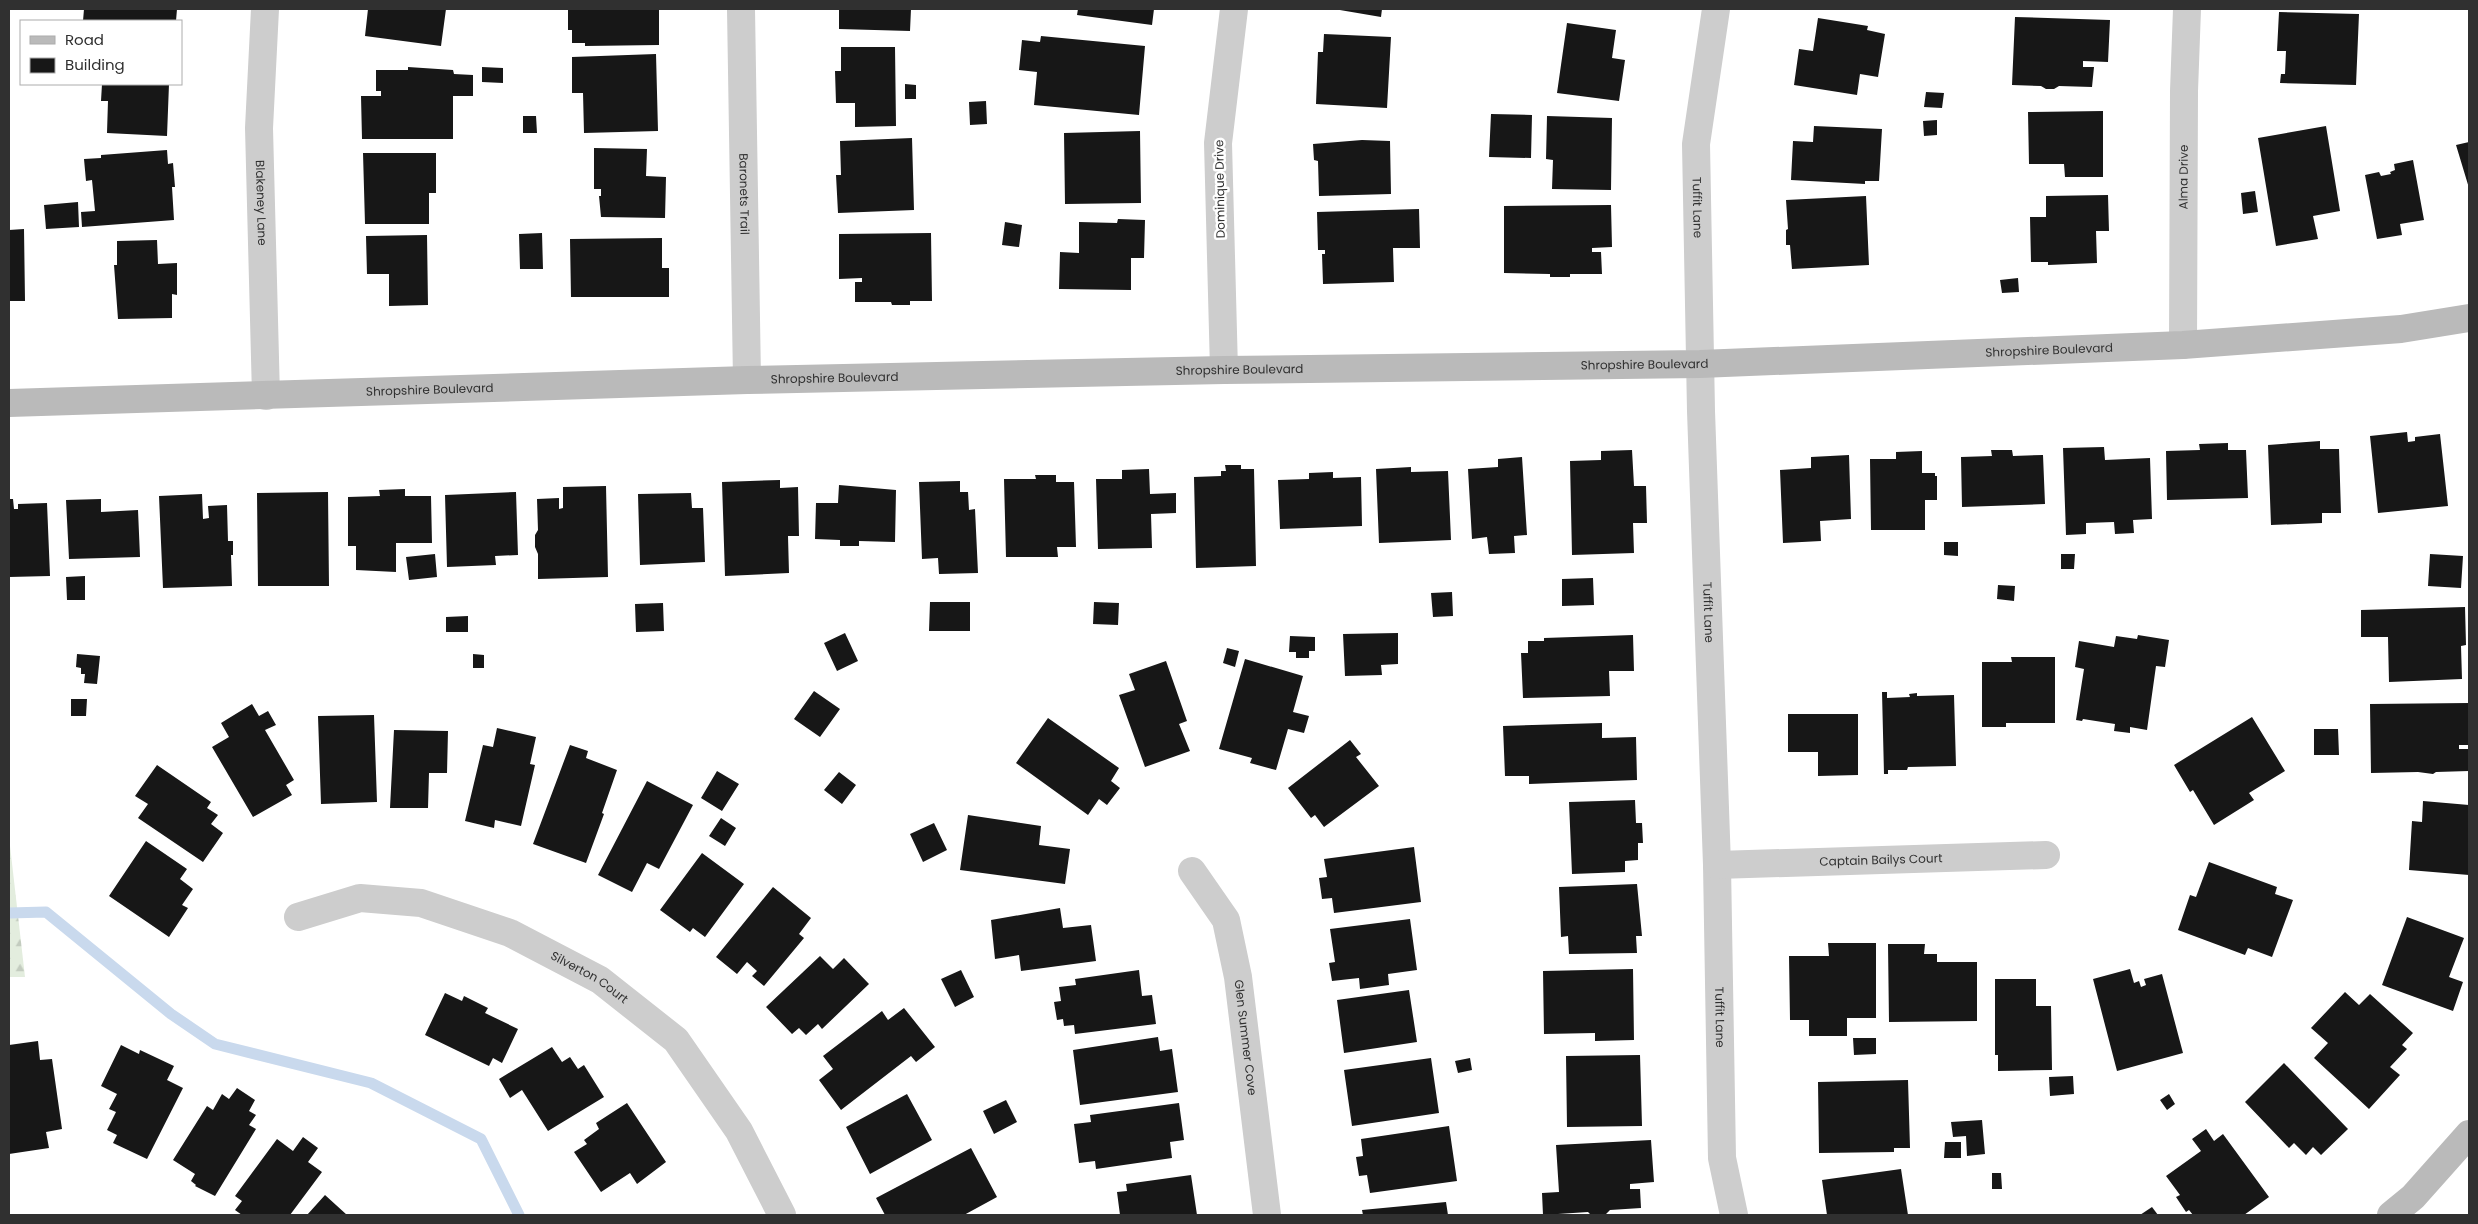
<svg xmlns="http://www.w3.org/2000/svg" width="2478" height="1224" viewBox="0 0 2478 1224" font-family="Poppins,sans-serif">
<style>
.forest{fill:url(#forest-firs)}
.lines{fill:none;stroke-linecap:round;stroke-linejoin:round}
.stream{stroke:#c9d9ed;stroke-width:11}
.building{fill:#171717}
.street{stroke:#cdcdcd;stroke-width:28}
.secondary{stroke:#bababa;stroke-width:28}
.labels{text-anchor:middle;stroke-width:5;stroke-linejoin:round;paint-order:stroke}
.street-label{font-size:12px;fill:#303030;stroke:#fff}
</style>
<defs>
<pattern id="forest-firs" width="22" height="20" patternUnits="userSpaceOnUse" patternTransform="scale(1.25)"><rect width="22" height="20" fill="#e3edde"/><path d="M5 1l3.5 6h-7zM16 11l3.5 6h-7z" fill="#c3ccbf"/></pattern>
</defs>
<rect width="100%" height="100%" fill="#fff"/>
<!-- forest -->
<path class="forest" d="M9,837L25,977H9Z"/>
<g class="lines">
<!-- stream -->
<path class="stream" d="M9,913L46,912L171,1014L215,1044L371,1083L481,1139L519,1215"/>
</g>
<!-- building -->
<path class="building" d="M84,9H177L176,21H83Z
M368,9H446L441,46L365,36Z
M568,9H659V45L585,46V43H572V30H568Z
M839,9H911L910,31L839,29Z
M1078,9H1154L1152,25L1077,15Z
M1334,9H1382L1381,17Z
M2279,12L2359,14L2356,85L2280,83L2281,74H2285L2286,51H2277Z
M2015,17L2110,20L2108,62L2083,61V67H2094L2092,87L2059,86L2054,89H2046L2041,86L2012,85Z
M1818,18L1868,26L1867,30L1885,34L1878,77L1860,74L1857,95L1794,85L1799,49L1813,51Z
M1567,23L1616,30L1612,58L1625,60L1619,101L1557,93Z
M1324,34L1391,37L1387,108L1316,104L1318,52H1323Z
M1041,36L1145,46L1139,115L1034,105L1037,72L1019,70L1022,40L1040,42Z
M841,47H895L896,126L855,127V103H836L835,71H841Z
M656,54L658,131L584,133L583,93H572V57Z
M408,67L453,70L454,74L473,75V96H453V139H362L361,96H381V91H376V70H408Z
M482,67L503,68V83L482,82Z
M102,84H169L167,136L107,133L108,101H101Z
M905,84L916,85V99H905Z
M1926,92L1944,93L1942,108L1924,107Z
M986,101L987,124L970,125L969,102Z
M2103,111V177H2065L2064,164H2029L2028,112Z
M1491,114L1532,115L1531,158L1489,157Z
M523,116H536L537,133H523Z
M1547,116L1612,118L1611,190L1552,189L1553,160L1546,159Z
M1937,120V135L1924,136L1923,121Z
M1814,126L1882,129L1879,181H1865V184L1791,180L1793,141L1813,142Z
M2326,126L2340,211L2313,216L2318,239L2276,246L2258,138Z
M1140,131L1141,203L1065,204L1064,133Z
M912,138L914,210L838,213L836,175H841L840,141Z
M1362,140L1390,141L1391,194L1319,196L1318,161L1314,160L1313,144Z
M2469,142V188L2456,145Z
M594,148L647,149L646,176L666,177L665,218L601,217L599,196H601V189H594Z
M167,150L168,164L173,163L175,187H172L174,220L82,227L81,212L95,211L92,180L86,181L84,159L101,158V155Z
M363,153H436V193H429V224H365Z
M2413,160L2424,220L2400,224L2402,235L2377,239L2365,175L2379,172L2381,176L2391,174L2390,172L2395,170L2394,164Z
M2255,191L2258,212L2243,214L2241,193Z
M2108,195L2109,231H2096L2097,263L2048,265V262H2031L2030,217H2046V196Z
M1866,196L1869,265L1792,269L1790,245H1786V230L1788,229L1786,200Z
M78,202L79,227L46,229L44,205Z
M1611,205L1612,247L1592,248V252H1601L1602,274H1570V277H1550V274L1504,273V206Z
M1419,209L1420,248H1393L1394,282L1323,284L1322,254H1325V250H1318L1317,212Z
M1118,219L1145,220L1144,258H1131V290L1059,289L1060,252L1079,253V222L1117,223Z
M1005,222L1022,225L1019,247L1002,245Z
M24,229L25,301H9V230Z
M542,233L543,269H520L519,234Z
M931,233L932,301H910V305H892L891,302H855V282H862V278L839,279V234Z
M427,235L428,305L389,306V274H367L366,236Z
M662,238V268H669V297H571L570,239Z
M157,240L158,264L177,263V295L172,294V318L118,319L114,265H117V241Z
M2018,278L2019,292L2002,293L2000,280Z
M2407,432L2408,442L2415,441V437L2440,434L2448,506L2378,513L2370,436Z
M2320,441V449H2339L2341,513H2322V523L2271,525L2268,445Z
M2228,443V450H2246L2248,498L2167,500L2166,451L2200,450L2199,444Z
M2104,447L2105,460L2150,458L2152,519L2133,520L2134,533L2115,534L2114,522L2086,523V534L2066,535L2063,448Z
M1632,450L1634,486H1646L1647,523H1633L1634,553L1572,555L1570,461L1601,460V451Z
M1991,450H2012L2013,456L2043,455L2045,504L1962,507L1961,457L1992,456Z
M1922,451V473H1935V476H1937V500H1925V530H1871L1870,459H1896V452Z
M1849,455L1851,519L1820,521L1821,541L1783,543L1780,470L1811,468V457Z
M1522,457L1527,535L1514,536L1515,553L1489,554L1487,537L1472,539L1468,469L1498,467V459Z
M1225,465H1241V469H1254L1256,566L1196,568L1194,477L1221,476V471H1226Z
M1411,467V472L1448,471L1451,540L1379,543L1376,469Z
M1149,469L1150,494L1176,493V513L1151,514L1152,548L1098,549L1096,479H1122V470Z
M1333,472V478L1361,477L1362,526L1280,529L1278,480L1309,479V473Z
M1035,475H1056V482H1074L1076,547H1057L1058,557H1006L1004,479H1036Z
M780,480V488L798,487L799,536H788L789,573L725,576L722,482Z
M960,481V492H968L969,510L975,509L978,573L939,574L938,558L922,559L919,482Z
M839,485L896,490L895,542L859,541V546H840V540L815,539L816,503H838Z
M606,486L608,577L538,579V554L535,547V535L538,530L537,499L559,498V509L563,508V487Z
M405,489V496H431L432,543H396V572L356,570V546H348V497L380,496L379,490Z
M328,492L329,586H258L257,493Z
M516,492L518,555L495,556L496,565L447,567L445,495Z
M691,493L692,508H703L705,562L640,565L638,494Z
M202,494L203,519L209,518L208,506L227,505L228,541H233V555H231L232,586L163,588L159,496Z
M9,499H13L14,509H18V504L47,503L50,576L9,577Z
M101,499V512L138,510L140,557L69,559L66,500Z
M1944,542H1958V556L1944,555Z
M435,554L437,577L409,580L406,557Z
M2061,554H2075L2074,569H2061Z
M2430,554L2463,556L2461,588L2428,586Z
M85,576V600H67L66,577Z
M1593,578L1594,605L1562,606V579Z
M1998,585L2015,586L2014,601L1997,599Z
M1452,592L1453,616L1433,617L1431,593Z
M930,602H970V631H929Z
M1094,602L1119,603L1118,625L1093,624Z
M663,603L664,631L636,632L635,604Z
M2465,607L2466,645L2461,646L2462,679L2389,682L2388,637H2361V610Z
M468,616V632H446V617Z
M845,633L858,661L837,671L824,643Z
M1398,633V664L1381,665L1382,675L1345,676L1343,634Z
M1633,635L1634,671H1609L1610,696L1523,698L1521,653H1528V641H1544V638Z
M2138,635L2169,640L2165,667L2156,666L2147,730L2130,727V733L2114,731L2115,724L2083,719L2082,721L2076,720L2084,669L2075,667L2079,641L2114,647L2116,636L2137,639Z
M1290,636L1315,637V651H1309V658H1296V652H1289Z
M1227,648L1239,651L1235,667L1223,663Z
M77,654L100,656L97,684L84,683L85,674H81V668L76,667Z
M473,654L484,655V668H473Z
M2011,657H2055V723H2006V727H1982V662H2012Z
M1245,659L1303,676L1293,712L1309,716L1304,733L1288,729L1276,770L1250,763L1252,758L1219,749Z
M1166,661L1187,721L1179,724L1190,751L1145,767L1119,695L1135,690L1129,674Z
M814,691L840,709L820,737L794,719Z
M1882,692H1887V698L1910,697L1909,694L1917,693V696L1954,695L1956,766L1908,767L1907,770H1888V774H1884Z
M71,699H87L86,716H71Z
M2469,703V745H2459V749H2468L2469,771L2436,772L2433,774L2418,772L2371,773L2370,704Z
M252,704L259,716L268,711L276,725L265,730L294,780L286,785L292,795L253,817L212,747L229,737L221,723Z
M1788,714H1858V775L1818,776V752H1788Z
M374,715L377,802L321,804L318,716Z
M2252,717L2285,771L2249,793L2254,800L2214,825L2193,790L2190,792L2174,765Z
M1048,718L1119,768L1111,781L1120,788L1107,805L1099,799L1088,815L1016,763Z
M1602,723V738L1636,737L1637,780L1529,784V776H1505L1503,726Z
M497,728L536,737L530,764L535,765L521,826L495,820L494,828L465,821L483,745L493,747Z
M2314,729H2338L2339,755H2314Z
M394,730L448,731L447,773H429L428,808H390Z
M1350,740L1361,754L1356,757L1379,786L1324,827L1315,815L1311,818L1288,788Z
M570,745L588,751L586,758L617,770L602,813L604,814L586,863L533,844Z
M157,765L211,802L207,808L218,815L211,824L223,833L203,862L138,818L148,804L135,796Z
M717,771L739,784L722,811L701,798Z
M839,772L856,785L842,804L824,790Z
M647,781L693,805L659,869L647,863L632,892L598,875Z
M1635,800L1636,823H1642L1643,843H1638V860L1625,861V872L1572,874L1569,802Z
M2423,801L2469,805V875L2409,870L2412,821L2422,822Z
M968,815L1041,826L1039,845L1070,849L1065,884L960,870Z
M721,818L736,828L725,846L709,836Z
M934,823L947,850L923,862L910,834Z
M146,841L187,869L180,879L193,889L182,905L188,908L169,937L109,896Z
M1414,847L1421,902L1334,913L1332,898L1322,899L1319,878L1327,877L1324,859Z
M702,853L744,884L705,937L693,928L690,932L660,910Z
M2209,862L2277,887L2275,894L2293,900L2272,957L2248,948L2245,955L2178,930L2190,895L2196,897Z
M1637,884L1642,936H1636L1637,953L1569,954L1568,936L1561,937L1559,887Z
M773,887L811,918L799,934L804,938L764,986L752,976L757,971L747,962L737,974L716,957Z
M1060,908L1063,928L1091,925L1096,961L1021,971L1019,955L995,959L991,920Z
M2407,917L2464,938L2449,977L2463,982L2453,1011L2382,985Z
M1410,919L1417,970L1388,974L1389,985L1360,989L1359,978L1332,981L1329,963L1335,962L1330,929Z
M1828,943H1876V1018H1847V1036H1809V1020H1790L1789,956H1829Z
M1888,944H1925L1924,954H1937V962H1977V1021L1889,1022Z
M820,956L833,969L844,958L869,984L822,1029L818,1024L806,1035L799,1028L792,1034L766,1007Z
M1633,969L1634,1040L1595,1041V1033L1544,1034L1543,971Z
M2130,969L2134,983L2139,981L2141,987L2146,985L2144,979L2162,974L2183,1053L2117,1071L2093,979Z
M961,970L974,997L955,1007L941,979Z
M1139,970L1142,996L1152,995L1156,1024L1075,1034L1074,1025L1064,1026L1063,1019L1057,1020L1054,1002L1061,1001L1059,987L1076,985L1075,979Z
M1995,979H2036V1006H2051L2052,1070L1998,1071V1055H1995Z
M1409,990L1417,1042L1344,1053L1337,1000Z
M2345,992L2359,1005L2370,994L2413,1033L2402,1045L2407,1049L2390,1067L2400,1075L2369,1109L2314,1058L2328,1043L2311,1028Z
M445,993L462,1001L464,996L488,1008L485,1013L518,1029L502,1063L493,1058L489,1066L425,1035Z
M904,1008L935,1047L916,1062L911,1056L841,1110L819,1080L833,1069L823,1056L882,1011L888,1020Z
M1158,1037L1160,1051L1172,1049L1178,1092L1080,1105L1073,1050Z
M1853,1038H1876V1054L1854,1055Z
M38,1041L40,1060L52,1059L62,1129L46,1132L49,1148L9,1154V1045Z
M121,1045L139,1054L140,1050L174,1066L167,1080L183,1088L147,1159L113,1143L117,1135L107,1130L116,1112L109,1109L117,1094L101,1086Z
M552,1047L562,1062L570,1057L578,1069L584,1065L604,1097L548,1131L522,1090L510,1098L499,1079Z
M1640,1055L1642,1126L1567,1127L1566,1056Z
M1431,1058L1439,1113L1352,1126L1344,1070Z
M1470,1058L1472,1070L1458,1073L1455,1061Z
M2284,1063L2348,1129L2321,1155L2313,1147L2306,1155L2294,1143L2289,1148L2245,1102Z
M2073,1076L2074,1094L2050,1096L2049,1077Z
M1908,1080L1910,1148H1894V1152L1819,1153L1818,1082Z
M237,1088L255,1100L249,1111L256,1115L249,1125L256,1129L215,1196L195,1186L196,1185L191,1181L195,1174L173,1160L207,1106L213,1110L222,1094L229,1099Z
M907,1094L932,1140L870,1174L846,1127Z
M2169,1094L2175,1104L2167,1110L2160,1100Z
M1006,1100L1017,1122L994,1134L983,1111Z
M627,1103L666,1162L637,1184L630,1173L601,1192L574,1152L587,1144L584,1140L599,1129L596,1123Z
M1179,1103L1184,1140L1170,1142L1172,1158L1096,1169L1095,1161L1079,1163L1074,1124L1091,1122L1090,1115Z
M1982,1120L1985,1154L1967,1156L1966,1136L1953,1137L1951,1122Z
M1449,1126L1457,1181L1370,1193L1367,1175L1359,1176L1356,1157L1363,1156L1361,1139Z
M2206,1129L2214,1141L2223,1134L2269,1197L2244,1215H2193L2189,1210L2186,1212L2176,1197L2180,1195L2166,1176L2201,1151L2192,1139Z
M303,1137L318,1148L308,1162L322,1172L290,1215H242L235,1210L242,1201L235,1196L277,1139L293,1151Z
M1651,1140L1654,1182L1630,1184V1189H1640L1641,1208L1610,1210L1605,1215H1591L1588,1212L1543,1215L1542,1193L1559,1192L1556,1145Z
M1945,1142H1961V1158H1944Z
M971,1148L997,1197L964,1215H885L876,1198Z
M1901,1169L1908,1215H1827L1822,1180Z
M1992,1173H2001L2002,1189H1992Z
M1191,1175L1197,1215H1120L1117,1192L1127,1191L1126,1184Z
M325,1195L347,1215H307Z
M1446,1202L1448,1215H1363L1362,1210Z
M2152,1207L2158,1215H2140Z"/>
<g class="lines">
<!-- street -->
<g class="street">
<path id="s1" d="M265,9L259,128L266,396"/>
<path id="s2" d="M741,9L747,380"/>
<path id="s3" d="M1716,9L1696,144L1701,411L1717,865L1722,1158L1734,1215"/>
<path id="s4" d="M2183,345L2184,91L2187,9"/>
<path d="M1224,370L1218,143L1234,9"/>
<path id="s5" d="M1717,865L2046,855"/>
<path id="s6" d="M1192,871L1226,920L1238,977L1267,1215"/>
<path id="s7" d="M298,917L360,898L421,903L510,933L600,980L676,1040L739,1131L782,1215"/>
</g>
<!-- secondary -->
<g class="secondary">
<path id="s8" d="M9,403L747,380L1224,370L1700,364L2183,345L2401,329L2469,318"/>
<path d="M2391,1215L2413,1197L2469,1134"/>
</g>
</g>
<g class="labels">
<!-- street labels -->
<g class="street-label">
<text dy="4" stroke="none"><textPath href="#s4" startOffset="168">Alma Drive</textPath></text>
<text transform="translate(1220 189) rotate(-91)" y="4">Dominique Drive</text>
<text dy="4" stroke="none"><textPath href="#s2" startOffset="185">Baronets Trail</textPath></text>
<text dy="4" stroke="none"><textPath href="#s1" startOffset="194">Blakeney Lane</textPath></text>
<text dy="4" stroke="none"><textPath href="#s3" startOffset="200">Tuffit Lane</textPath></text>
<text dy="4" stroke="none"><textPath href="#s8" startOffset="2041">Shropshire Boulevard</textPath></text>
<text dy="4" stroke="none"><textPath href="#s8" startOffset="1636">Shropshire Boulevard</textPath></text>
<text dy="4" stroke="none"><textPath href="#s8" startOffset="1231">Shropshire Boulevard</textPath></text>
<text dy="4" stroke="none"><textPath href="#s8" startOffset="826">Shropshire Boulevard</textPath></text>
<text dy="4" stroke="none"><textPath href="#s8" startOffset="421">Shropshire Boulevard</textPath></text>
<text dy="4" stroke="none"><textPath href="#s3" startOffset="605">Tuffit Lane</textPath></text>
<text dy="4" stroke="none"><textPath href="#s5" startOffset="164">Captain Bailys Court</textPath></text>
<text dy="4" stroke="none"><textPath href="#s7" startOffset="311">Silverton Court</textPath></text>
<text dy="4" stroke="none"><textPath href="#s3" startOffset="1010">Tuffit Lane</textPath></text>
<text dy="4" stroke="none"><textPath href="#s6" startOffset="179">Glen Summer Cove</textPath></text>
</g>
</g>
<!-- border -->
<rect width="2478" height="1224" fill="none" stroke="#303030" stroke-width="20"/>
<!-- legend -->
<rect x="20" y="20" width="162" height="65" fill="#ffffff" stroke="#acacac"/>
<rect x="30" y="36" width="25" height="8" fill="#bababa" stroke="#acacac"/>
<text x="65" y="45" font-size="15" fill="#303030">Road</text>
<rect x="30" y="58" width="25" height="15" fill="#171717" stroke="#acacac"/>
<text x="65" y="70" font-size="15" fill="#303030">Building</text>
</svg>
